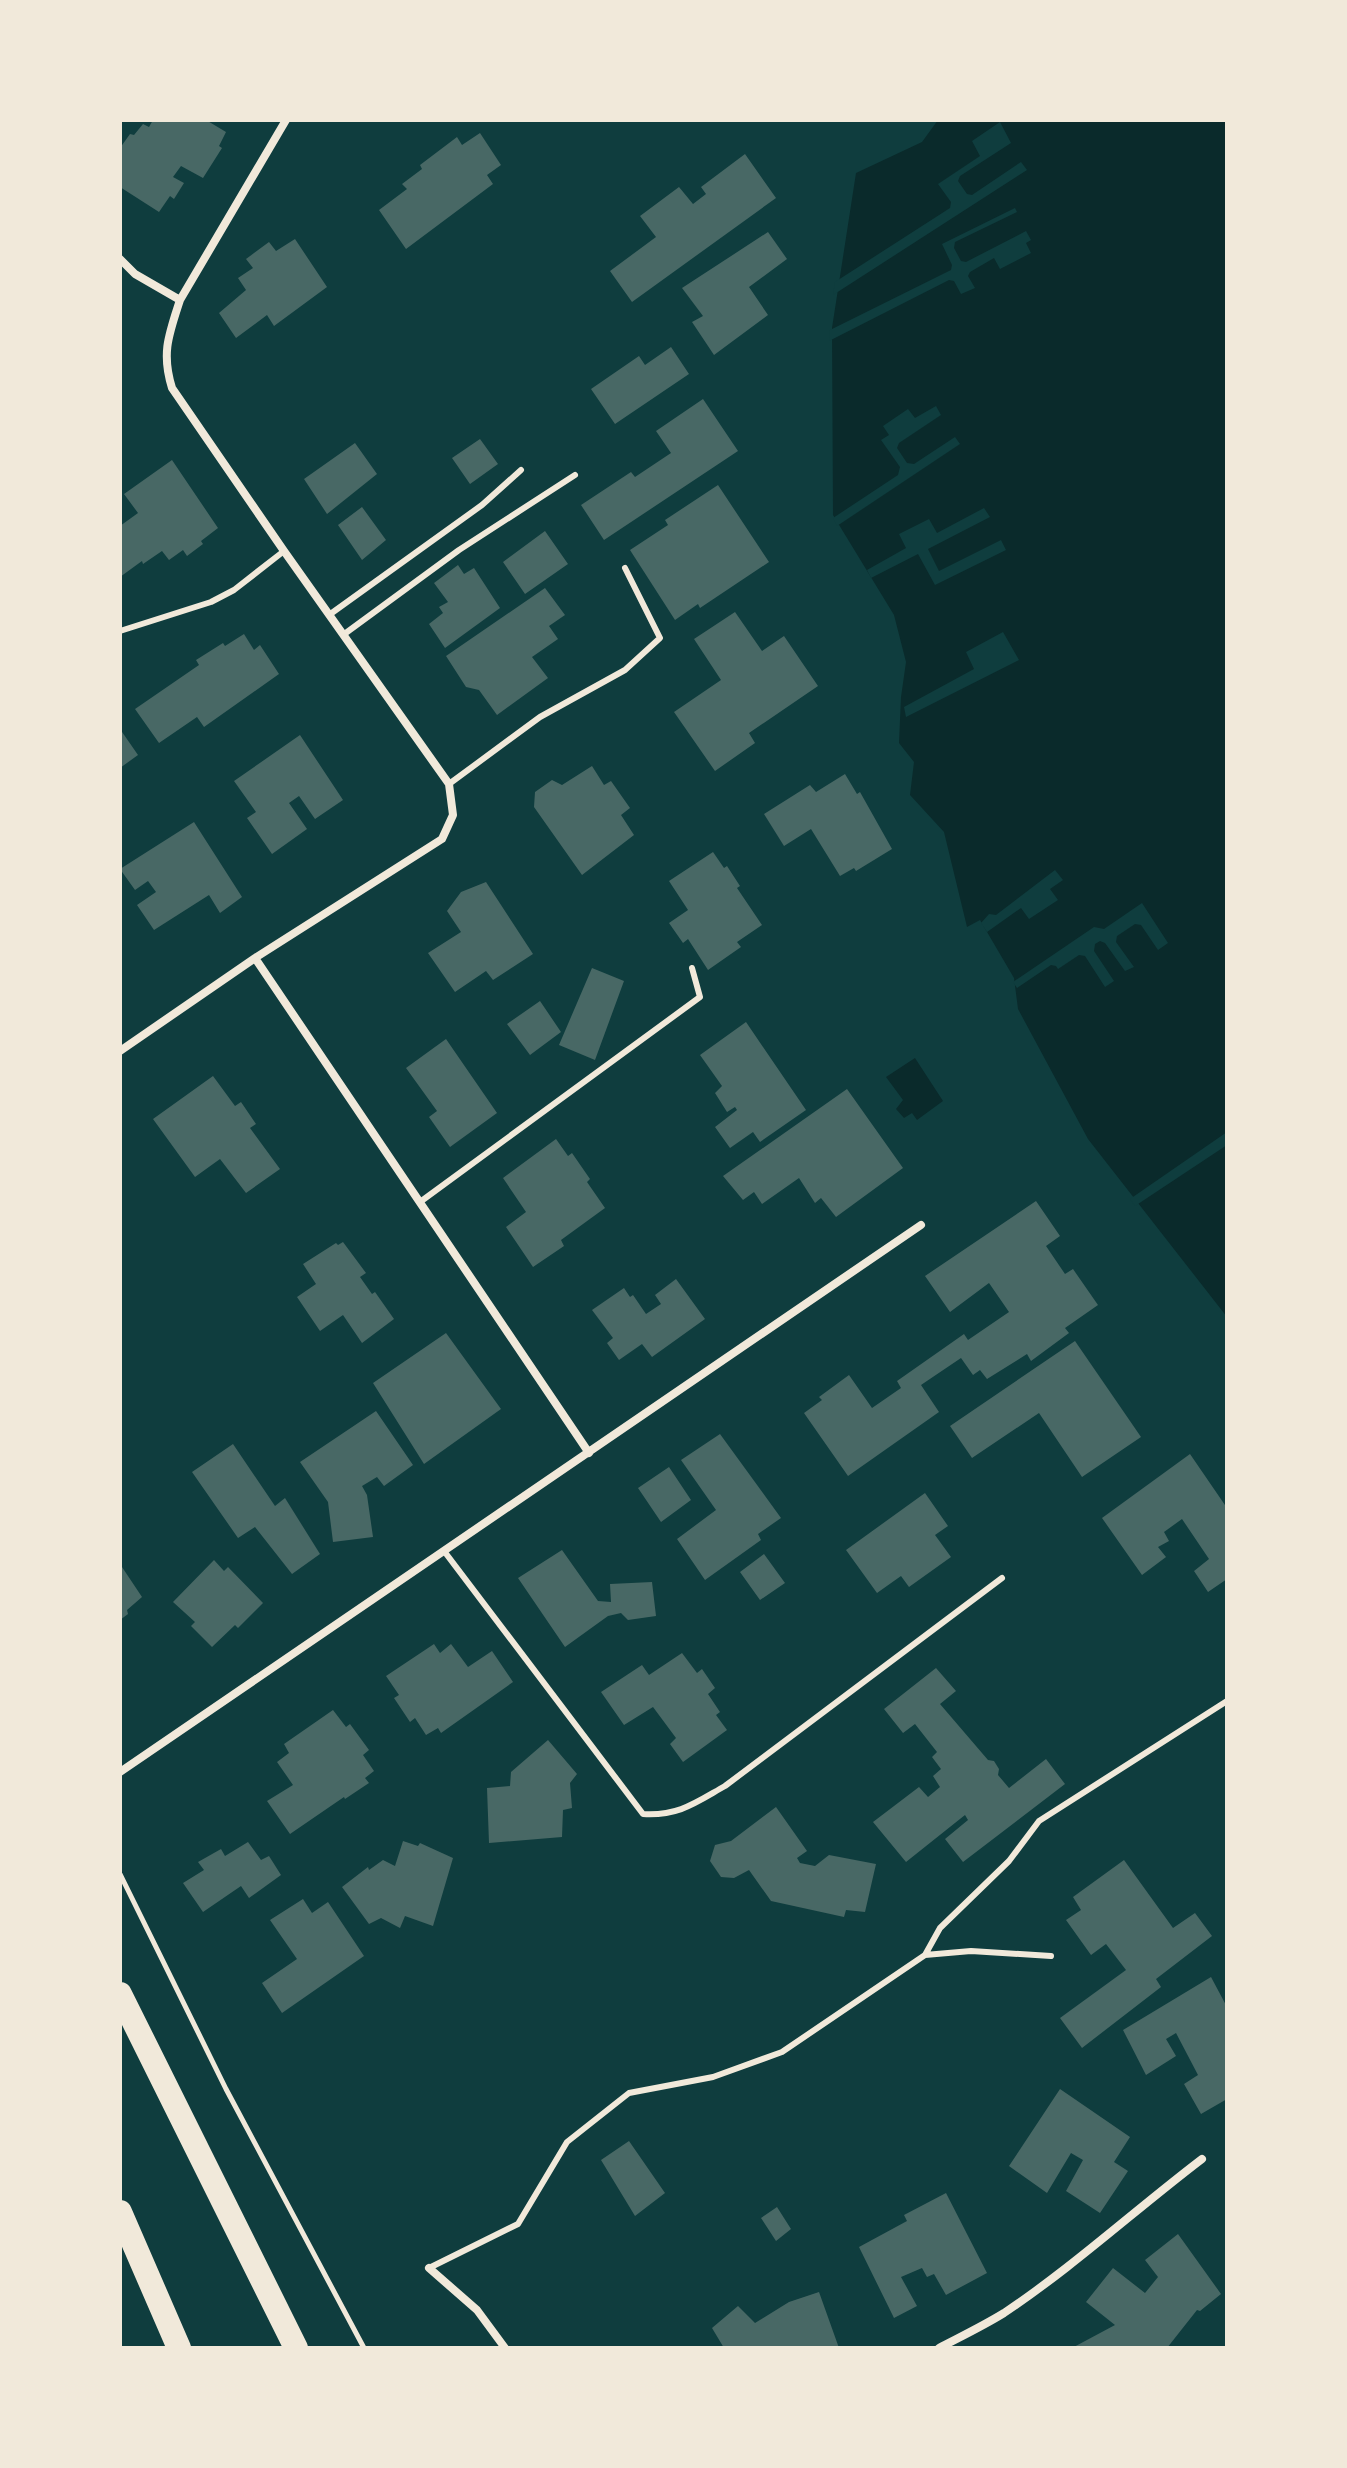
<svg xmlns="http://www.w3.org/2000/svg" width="1347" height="2468" viewBox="0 0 1347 2468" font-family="'IBM Plex Sans',sans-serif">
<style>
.water{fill:#0a2a2b}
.pier{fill:#0f3d3e}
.building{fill:#486865}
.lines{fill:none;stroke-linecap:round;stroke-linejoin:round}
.path{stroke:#f1e9da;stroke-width:5}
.service{stroke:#f1e9da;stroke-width:6}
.minor{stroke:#f1e9da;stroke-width:8}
.motorway{stroke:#f1e9da;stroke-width:24}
</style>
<rect width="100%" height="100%" fill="#0f3d3e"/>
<!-- water -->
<path class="water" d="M938,120H1227V1317L1088,1139L1018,1009L1014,978L980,920L967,927L944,832L910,795L914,762L899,743L901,697L906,662L894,615L833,515L832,328L856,173L922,142Z
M915,1058L943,1101L917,1120L912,1113L904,1118L896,1109L903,1100L886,1077Z"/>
<!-- pier -->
<path class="pier" d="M1000,122L1011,143L960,176L958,181L967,194L972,195L1021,162L1027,170L833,295L835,282L950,208L951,202L938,184L980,156L972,141Z
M1015,208L1017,212L955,242L954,248L961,261L966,262L1026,231L1031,240L1026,243L1031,253L1000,269L994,258L970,272L968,276L975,288L961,294L954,281L949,280L829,341L830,330L951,270L952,265L942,244Z
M936,406L941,415L899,443L897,448L907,463L914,464L955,437L960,444L837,526L833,518L898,475L900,467L881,440L889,435L883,426L908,409L915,418Z
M984,508L990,517L928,549L939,571L1001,540L1006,550L935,585L918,554L871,578L867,570L906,548L899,534L929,519L937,533Z
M1003,632L1019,660L906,717L904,707L974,669L966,652Z
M1055,870L1063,880L1050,889L1058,900L1029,919L1021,908L987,932L981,923L989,914L996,915Z
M1142,903L1168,943L1158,950L1141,925L1135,924L1117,936L1116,942L1134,967L1125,971L1105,943L1100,941L1095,944L1094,951L1114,981L1105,987L1085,956L1079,955L1058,969L1056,966L1051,965L1017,988L1013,982L1094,927L1104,929Z
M1227,1132V1145L1135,1206L1130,1199Z"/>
<!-- building -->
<path class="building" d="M153,120H206L226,132L219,146L222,148L203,178L181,166L173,177L184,183L174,199L170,196L159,212L120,187V148L130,134L134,135L143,124L149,127Z
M480,133L501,165L487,175L493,184L406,249L379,210L407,189L402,184L422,169L420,165L457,137L462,145Z
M745,154L776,198L632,302L610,271L656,237L640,216L679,187L693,204L706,194L701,187Z
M768,232L787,259L749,287L768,315L714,355L692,322L703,316L682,288Z
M295,239L327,287L274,326L267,315L236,338L219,313L246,290L238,278L253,268L246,259L269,242L276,251Z
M671,347L689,374L615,424L591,389L639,356L645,365Z
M703,399L738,451L604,540L581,505L631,472L635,477L671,453L656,431Z
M480,439L498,464L470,484L452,458Z
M355,443L377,474L327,514L304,479Z
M172,460L218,528L201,541L203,544L187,556L183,550L169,560L162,551L143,564L142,561L120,577V526L138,513L124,494Z
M718,485L769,562L700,608L698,604L675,620L630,550L668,525L665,520Z
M362,507L386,540L362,560L338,525Z
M545,531L568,564L525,594L503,562Z
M458,565L464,574L474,568L500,608L445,648L429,624L443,613L439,607L448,602L434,583Z
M545,588L565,615L549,626L558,639L532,657L548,678L497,715L479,690L466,687L446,656Z
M735,612L762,651L784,636L818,686L749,733L755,743L715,771L674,712L721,680L694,639Z
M244,634L254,650L260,645L279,674L204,727L197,717L159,743L135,709L199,665L196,660L223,643L225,646Z
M120,729L138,755L120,768Z
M300,735L343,800L315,819L299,796L289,803L307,829L272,854L247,818L256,812L234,781Z
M592,766L604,785L611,781L630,808L621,815L634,835L582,875L534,807L535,792L552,780L562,785Z
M845,774L857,794L860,792L892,849L856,871L854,868L840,876L811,829L784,846L764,814L810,785L816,792Z
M194,822L242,897L220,913L209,895L154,930L137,905L156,892L148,881L135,890L120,869Z
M713,852L724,868L727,866L740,886L737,888L762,925L737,942L741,947L708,970L688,939L683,943L669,923L688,910L669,881Z
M486,882L533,954L493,980L486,971L455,992L428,953L461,932L447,911L461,892Z
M592,968L624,981L595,1060L559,1045Z
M540,1001L561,1032L530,1055L507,1024Z
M746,1022L806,1110L760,1142L753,1132L730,1148L715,1127L737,1110L735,1107L727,1112L715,1093L722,1086L700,1055Z
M446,1039L497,1113L450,1147L429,1117L437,1111L406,1068Z
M213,1076L235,1106L241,1102L256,1124L250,1128L280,1169L246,1193L220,1159L195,1177L153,1119Z
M847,1089L903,1168L836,1217L821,1198L815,1203L799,1178L762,1204L754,1192L743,1200L723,1176Z
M556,1139L568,1156L572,1153L590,1179L587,1182L605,1208L561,1240L564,1246L533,1267L506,1227L526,1212L503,1178Z
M1036,1201L1060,1236L1046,1246L1065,1274L1073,1269L1098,1305L1065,1328L1069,1333L1031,1361L1027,1354L987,1379L980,1370L973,1375L961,1358L921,1385L939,1412L848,1476L804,1413L822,1400L819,1397L849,1375L872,1408L901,1388L897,1381L964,1334L968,1340L1009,1312L989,1283L950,1312L925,1276Z
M343,1242L366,1273L360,1277L372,1294L375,1292L394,1319L362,1343L343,1315L320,1331L297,1297L316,1284L303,1264L336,1243L338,1245Z
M676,1279L705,1319L652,1357L642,1344L619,1360L607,1343L613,1338L592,1310L624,1288L630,1297L633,1295L646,1314L661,1304L655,1295Z
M446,1333L501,1409L424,1464L373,1383Z
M1075,1341L1141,1437L1082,1477L1039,1413L972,1458L950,1426Z
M376,1411L413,1465L384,1486L377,1477L362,1486L367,1495L373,1537L333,1542L328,1502L300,1462Z
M720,1434L781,1518L758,1534L761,1540L705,1580L677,1539L716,1510L681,1460Z
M233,1444L275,1506L285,1498L320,1554L292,1574L255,1527L238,1538L192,1472Z
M1190,1454L1227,1508V1579L1208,1592L1194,1571L1209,1559L1182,1519L1164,1532L1169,1541L1158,1547L1166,1557L1142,1575L1102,1518Z
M669,1467L691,1500L661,1522L638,1488Z
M925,1493L948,1526L935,1535L951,1557L909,1587L901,1576L877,1593L846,1550Z
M562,1550L598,1601L611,1602L610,1584L652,1582L656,1616L628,1620L621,1613L608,1616L565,1647L518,1578Z
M764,1554L785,1583L760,1600L740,1572Z
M214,1560L224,1571L228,1567L263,1603L238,1628L235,1625L212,1647L191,1626L195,1622L173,1602Z
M120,1564L142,1597L127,1610L128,1614L120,1620Z
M434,1644L440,1653L451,1644L468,1667L492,1651L513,1682L441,1733L438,1728L426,1735L415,1718L410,1722L394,1698L399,1695L386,1676Z
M682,1653L697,1673L702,1669L715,1688L708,1694L720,1712L716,1715L727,1730L683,1762L670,1744L676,1738L653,1707L624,1725L601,1692L642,1665L649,1675Z
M936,1668L956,1691L940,1704L988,1760L994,1761L999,1769L998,1775L1009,1788L1046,1759L1065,1784L963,1862L945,1839L968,1820L965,1815L906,1862L873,1822L919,1787L928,1797L940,1787L933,1776L941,1769L932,1757L937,1752L915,1724L903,1733L884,1709Z
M333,1710L346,1727L350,1724L369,1750L363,1755L374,1771L365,1778L369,1783L345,1799L344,1797L290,1834L267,1801L293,1785L277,1762L289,1753L284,1744Z
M548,1740L577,1774L570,1783L572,1808L563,1810L562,1837L489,1843L487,1788L510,1786L511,1772Z
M776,1807L807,1851L797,1858L800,1863L815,1866L829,1855L876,1864L865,1912L846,1910L844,1917L771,1901L749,1870L734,1878L721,1877L710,1861L715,1845L731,1841Z
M403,1841L418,1846L420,1843L453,1858L433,1926L405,1916L400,1928L381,1918L369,1924L342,1887L368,1867L369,1870L383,1860L395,1866Z
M248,1842L261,1860L269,1856L281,1875L249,1898L241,1886L203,1912L183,1883L204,1870L198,1862L221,1849L225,1856Z
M1124,1860L1173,1928L1195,1913L1212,1936L1156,1979L1161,1987L1082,2048L1060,2018L1126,1970L1106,1944L1091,1955L1066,1920L1081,1910L1073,1897Z
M303,1899L312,1913L328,1902L364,1956L282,2013L262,1983L297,1959L270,1920Z
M1211,1977L1227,2007V2099L1201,2114L1184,2084L1198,2075L1176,2033L1166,2039L1176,2056L1146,2075L1123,2030Z
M1060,2089L1130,2137L1114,2162L1128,2171L1100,2213L1066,2191L1083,2160L1071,2153L1047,2193L1009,2166Z
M629,2141L665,2193L635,2216L601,2160Z
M946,2193L987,2273L946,2295L934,2274L927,2277L922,2268L901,2277L917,2306L894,2318L859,2247L907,2221L904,2215Z
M777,2207L791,2229L776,2241L761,2218Z
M1178,2234L1221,2294L1200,2311L1197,2310L1167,2348H1072L1115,2325L1086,2302L1113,2268L1145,2293L1158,2277L1145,2260Z
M819,2292L839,2348H724L712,2328L738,2306L755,2323L789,2302Z"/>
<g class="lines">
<!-- path -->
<path class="path" d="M120,1874L226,2089L364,2348"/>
<!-- service -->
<path class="service" d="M329,615L482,505L521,470
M120,631L211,602L234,590L284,551
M343,635L459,550L575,475
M449,784L540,717L625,670L660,638L625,568
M420,1202L700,997L692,968
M444,1551L643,1814C679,1816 695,1803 725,1786L1002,1578
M925,1955L940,1928L1009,1861L1039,1821L1227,1701
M429,2268L518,2224L567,2142L629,2093L713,2077L782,2052L925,1955L971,1951L1051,1956"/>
<!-- minor -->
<path class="minor" d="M120,259L135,274L180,300C169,334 161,353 172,388L284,551L449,784L453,815L442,839L255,958L120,1051
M180,300L286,120
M255,958L589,1453
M120,1772L921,1225
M429,2268L477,2310L505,2348
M939,2348C960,2337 983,2326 1004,2313C1073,2267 1135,2210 1202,2159"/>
<!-- motorway -->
<path class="motorway" d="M120,1994L296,2348
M120,2212L179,2348"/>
</g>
<!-- border -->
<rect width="1347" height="2468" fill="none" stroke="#f1e9da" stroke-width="244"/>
</svg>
